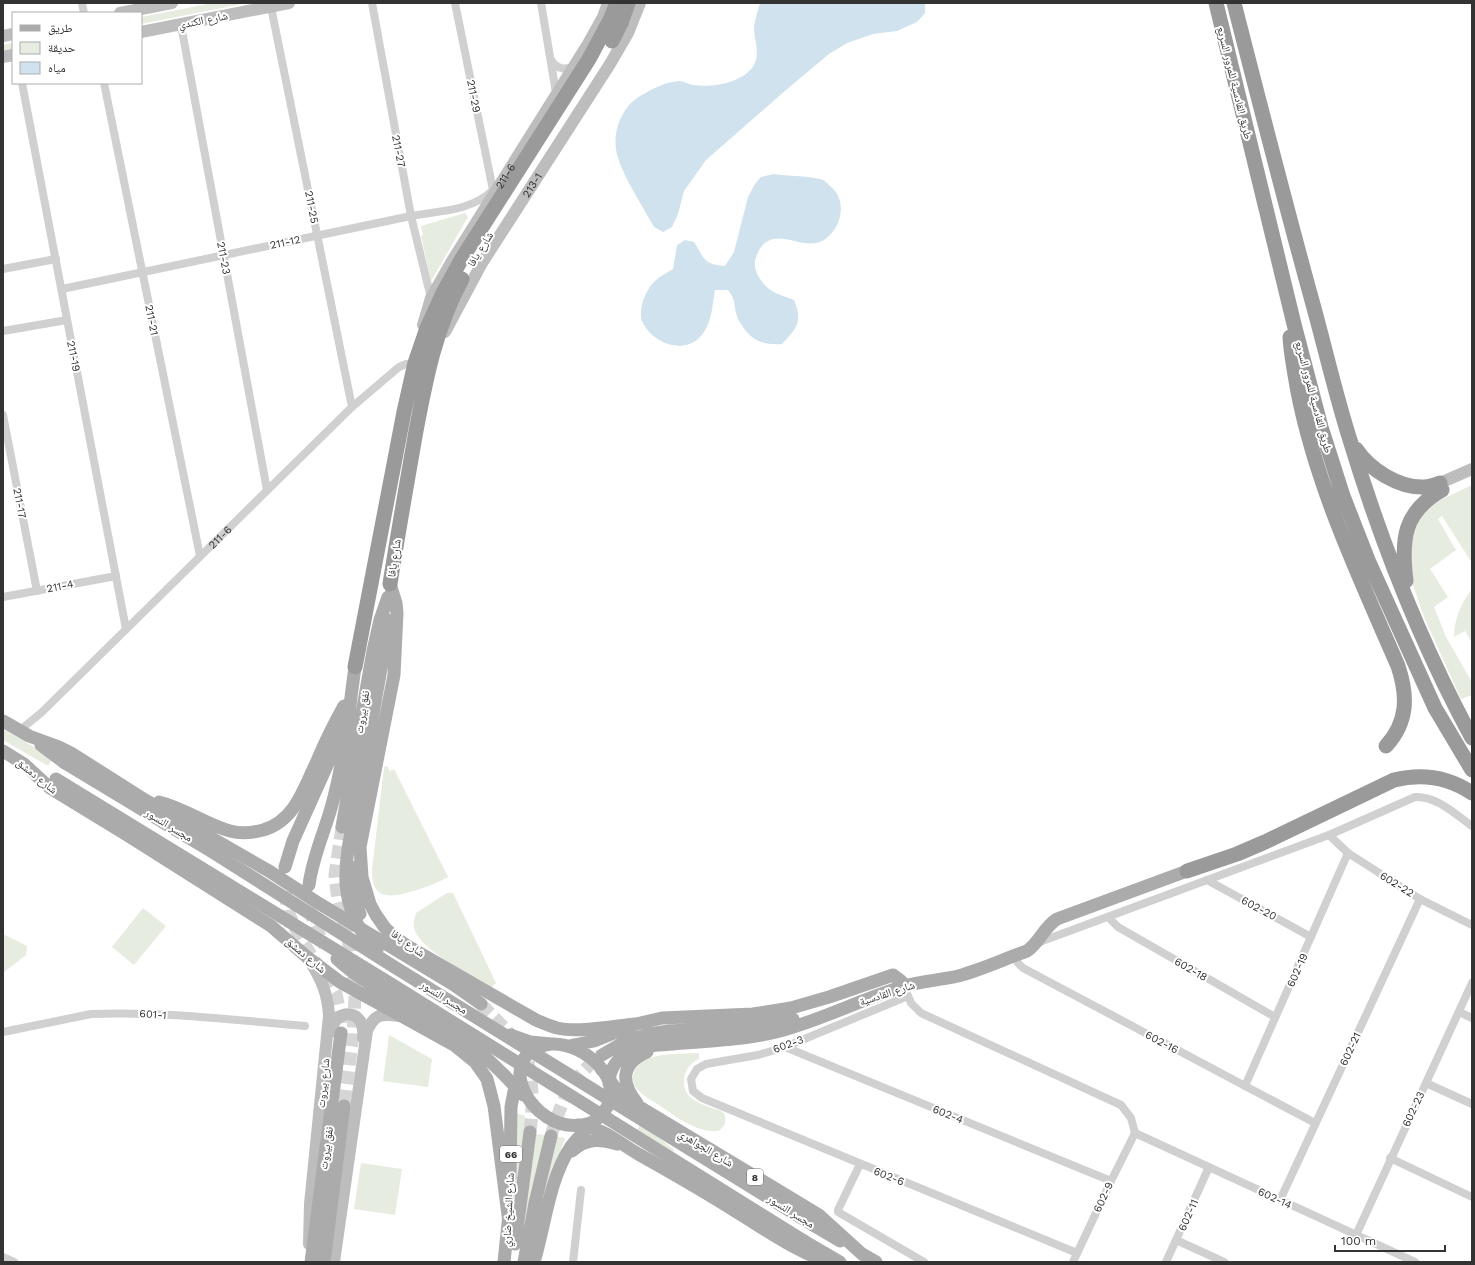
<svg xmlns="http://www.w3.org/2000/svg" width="1475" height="1265" viewBox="0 0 1475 1265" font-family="'Work Sans','Noto Naskh Arabic',sans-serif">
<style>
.green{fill:#e6ecdf}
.water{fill:#cfe2ee}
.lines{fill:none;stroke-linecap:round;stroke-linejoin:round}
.primary-tunnel{stroke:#d6d6d6;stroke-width:13;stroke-dasharray:13 6;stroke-linecap:butt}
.street{stroke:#d0d0d0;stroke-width:8}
.secondary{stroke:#bdbdbd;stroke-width:12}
.primary{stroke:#ababab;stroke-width:13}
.highway{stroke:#9a9a9a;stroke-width:15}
.primary-bridge{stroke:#ababab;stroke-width:13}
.labels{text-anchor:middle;stroke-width:4;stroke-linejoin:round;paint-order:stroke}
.shield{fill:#fff;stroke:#707070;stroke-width:1}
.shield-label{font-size:10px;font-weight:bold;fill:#333}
.street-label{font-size:11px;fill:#333;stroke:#fff}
</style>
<rect width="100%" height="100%" fill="#fff"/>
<!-- green -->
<path class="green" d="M213,3H247L141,24V17Z
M13,43V49L3,51V45Z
M465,213L468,217L431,281L421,236L423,235L421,226Z
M1472,485V563L1442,516L1438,519L1456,550L1430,569L1448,597L1434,607L1446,637L1472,682V695L1461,699L1424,617L1409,574L1413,528L1430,505Z
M1472,589V643L1465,631L1454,637C1454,620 1461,603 1472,589Z
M3,729L53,758L48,766L3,740Z
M387,766L390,771L394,769L448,877C436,884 396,900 382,894C373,890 372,879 372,870L384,767Z
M447,893H453L496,983L492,987C473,976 419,950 414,928C413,923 415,918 416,913Z
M143,908L166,926L134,965L112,947Z
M3,934L27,946L26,955L3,973Z
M389,1035L432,1059L428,1087L383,1081Z
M699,1053V1059C682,1066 678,1090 694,1100C702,1105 712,1108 721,1111L724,1113C727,1121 725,1127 718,1131C695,1133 675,1115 657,1104C650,1099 642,1095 637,1089C627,1076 637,1063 650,1058C663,1053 684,1054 699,1053Z
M516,1113L525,1116V1130L509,1245L515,1171Z
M641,1122L674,1150L671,1155L635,1134Z
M536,1134L545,1135L524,1224Z
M557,1137L565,1138L536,1227Z
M361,1163L402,1169L395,1215L354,1209Z"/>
<!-- water -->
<path class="water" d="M760,3H925V13L917,22L897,31L873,34L847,43L829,54L786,90L706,160L684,191L678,214L672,227L663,232L654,227C644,208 618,169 616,149C613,129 623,106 640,96C652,89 665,82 679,81C684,81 688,84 693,85C712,88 740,83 752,68C761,56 755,43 754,30C754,21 758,11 760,3Z
M774,174C785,176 814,176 823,180C825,181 828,184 830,186C848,200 842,228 824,240C805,251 785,232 768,241C762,244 759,249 757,255C751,268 759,280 769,289C776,294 786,297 794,300C803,322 797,328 782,344C765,345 753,342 743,327C741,324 738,320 737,316C733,304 737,302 728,290H715C712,307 712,325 699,338C682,354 654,343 644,325C643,323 641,320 641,317C640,304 646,290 655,281C660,276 667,273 673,269L677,245L685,240L694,242C705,260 704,264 725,266L734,252L748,197L755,184L761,177Z"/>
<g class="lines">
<!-- primary-tunnel -->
<path class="primary-tunnel" d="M342,827L335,875L338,901L347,934L352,960L355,997L353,1035L344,1106
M285,891L288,912L299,936L336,994L340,1012L341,1033
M310,907C312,921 318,933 325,946
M481,1004L516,1040
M528,1062C533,1086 533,1108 530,1132
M551,1136C562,1099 570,1080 601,1055"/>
<!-- street -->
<g class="street">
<path d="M82,3L84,13"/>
<path d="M372,3L411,216L431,298"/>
<path d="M455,3L493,190"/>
<path d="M541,3L556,93"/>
<path d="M271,7L352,407"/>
<path d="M181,25L267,490"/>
<path d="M551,60C557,69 565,71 574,66"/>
<path d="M22,83L126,629"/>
<path d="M104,83L200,556"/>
<path d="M3,269L56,259"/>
<path d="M62,289L411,216C439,211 472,211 493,190"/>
<path d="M3,331L67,320"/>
<path d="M3,415L37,591"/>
<path d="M3,597L116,576"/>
<path id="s1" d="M20,730L41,713L352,407L399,367L406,364L418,363"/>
<path d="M1329,835L1348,853L1420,899L1472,925"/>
<path d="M1207,880L1311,937"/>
<path d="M1108,917L1118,927L1275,1017"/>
<path d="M1037,943L1329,835L1415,797C1437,796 1455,814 1472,826"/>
<path d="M1014,956L1018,963L1023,968L1315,1123"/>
<path d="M906,991L911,1003L921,1013L1121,1105L1131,1118L1135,1133"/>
<path d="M908,996L785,1047L758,1055L706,1064L697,1069L691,1079L693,1091L702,1098L1077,1253"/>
<path d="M1459,1012L1472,1018"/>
<path d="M3,1032L91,1014C162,1011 234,1020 305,1026"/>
<path d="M785,1047L1111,1181"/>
<path d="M1426,1083L1472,1104"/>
<path d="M1245,1086L1348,853"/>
<path d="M1135,1133L1415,1262"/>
<path d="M1390,1158L1472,1197"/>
<path d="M860,1164L838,1210V1212L924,1262"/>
<path d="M1280,1200L1420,899"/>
<path d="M1356,1235L1472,983"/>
<path d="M1176,1240L1224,1262"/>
<path d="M3,1257L14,1262"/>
<path d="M573,1262L581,1190"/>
<path d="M1073,1262L1111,1181L1135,1133"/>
<path d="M1166,1262L1209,1167"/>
</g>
<!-- secondary -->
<g class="secondary">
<path d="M120,13L172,3"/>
<path d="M141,32L289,3"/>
<path d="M3,36L13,34"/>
<path d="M3,57L13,55"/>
<path id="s2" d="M423,325L431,298L452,261L588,44L603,17L608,3"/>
<path id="s3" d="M445,332L482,263L610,64L628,33L640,3"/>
<path d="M1440,483L1472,469"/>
<path d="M309,960C321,978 328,994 329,1016L310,1204L309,1244"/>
<path d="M331,1032C335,1006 367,1009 363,1038"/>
<path d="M334,1262L367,1031C375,1012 383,1014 401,1016"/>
</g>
<!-- primary -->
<path class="primary" d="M390,584L396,603L397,613L394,675L360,847L362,877L370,904L376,915L385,928L396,938L409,947L536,1020C543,1023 550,1026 557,1028C579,1033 613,1026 636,1024
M3,721L29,736L59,747L71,753L145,800L269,871L315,901L454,985L481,1004
M41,745L65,763
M3,751L24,764L50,788L127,835L271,926L307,957L340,982L454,1045L475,1062L487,1079L494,1106L509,1223
M359,792L382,663L386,619
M159,802C184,808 205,824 230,831C241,834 252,833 263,830C295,821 304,788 317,761C325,742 334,724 344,706
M342,827L373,651L380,620L388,597
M285,867L293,841L329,761L339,729
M356,867C353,883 353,898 360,914
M309,885C313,854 327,827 334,797C345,755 349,710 355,667
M337,959C370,990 420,1009 458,1035C482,1052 503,1073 523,1095
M510,1035L530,1042L551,1044
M551,1044C584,1042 629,1081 603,1113C598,1120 590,1124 582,1125C531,1133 489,1053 551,1044Z
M569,1046L594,1041L636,1024L662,1018L753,1014L791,1008L829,997L893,975L901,981L905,986
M602,1055L626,1041L649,1034L669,1031L739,1027L793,1019
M601,1069C610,1078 614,1089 623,1097L819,1215L862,1254L876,1262
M609,1084C609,1068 618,1057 632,1051C648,1044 665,1045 683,1043C714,1041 746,1039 776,1032C820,1021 861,999 905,986C922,981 941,980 958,976C981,970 1004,959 1027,951C1040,942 1043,928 1057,919L1187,871
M637,1103C621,1083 620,1064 647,1052
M577,1125C603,1127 619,1143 640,1155C674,1174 707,1193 740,1214C769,1232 796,1251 828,1262
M572,1151C586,1138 599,1139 617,1144
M510,1179L511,1107L516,1081
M813,1225L840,1241
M804,1241L840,1262
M515,1244L530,1132
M311,1262L341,1033
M324,1262L344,1106
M504,1262L509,1214
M524,1262L535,1203L551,1136
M534,1262C545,1226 549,1180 570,1148C577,1138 585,1131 593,1123"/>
<!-- highway -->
<path class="highway" d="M1216,3L1294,324L1321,427L1343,496L1368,560L1435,708L1472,770
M1234,3C1260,105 1286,207 1314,308C1326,352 1336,396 1350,440C1381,542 1421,644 1472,738
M612,41L621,23L628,3
M1290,337C1291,355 1295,374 1298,392C1317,488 1359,576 1398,666C1408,696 1408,722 1386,746
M1356,449C1370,470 1399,488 1424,487C1429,487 1435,485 1440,483
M1406,581C1401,540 1403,512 1442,490
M390,584C398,533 407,482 416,431C426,378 436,327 462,279
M355,667L404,412L415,363L427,328L443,293L461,260L589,59L610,20L617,3
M1187,871L1237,854L1265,842L1394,780C1422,773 1448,777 1472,793"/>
<!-- primary-bridge -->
<path class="primary-bridge" d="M65,763L214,853L396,968L813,1225
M56,779L388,982L804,1241
M359,792C348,852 329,901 377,951"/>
</g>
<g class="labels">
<!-- shield labels -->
<g class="shield">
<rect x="500" y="1146" width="22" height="16" rx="3"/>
<rect x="747" y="1169" width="16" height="16" rx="3"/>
</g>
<g class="shield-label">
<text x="511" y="1158">66</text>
<text x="755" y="1181">8</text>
</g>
<!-- street labels -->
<g class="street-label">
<text transform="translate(203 20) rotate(-11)" y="4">شارع الكندي</text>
<text transform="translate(1235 83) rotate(76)" y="4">طريق القادسية للمرور السريع</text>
<text transform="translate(474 96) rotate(79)" y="4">211-29</text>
<text transform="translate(399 151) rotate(79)" y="4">211-27</text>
<text dy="4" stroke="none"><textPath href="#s2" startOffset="171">211-6</textPath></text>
<text dy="4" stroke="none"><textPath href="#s3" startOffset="171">213-1</textPath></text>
<text transform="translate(312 207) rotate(79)" y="4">211-25</text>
<text transform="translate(285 242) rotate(-12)" y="4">211-12</text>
<text transform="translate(480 249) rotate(-58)" y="4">شارع يافا</text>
<text transform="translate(224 258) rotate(79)" y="4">211-23</text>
<text transform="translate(152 320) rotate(79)" y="4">211-21</text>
<text transform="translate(74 356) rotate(79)" y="4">211-19</text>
<text transform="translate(1314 397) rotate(75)" y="4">طريق القادسية للمرور السريع</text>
<text transform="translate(20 503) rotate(79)" y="4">211-17</text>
<text dy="4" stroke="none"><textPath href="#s1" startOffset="278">211-6</textPath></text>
<text transform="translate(394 558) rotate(-81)" y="4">شارع يافا</text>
<text transform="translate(60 586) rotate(-11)" y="4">211-4</text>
<text transform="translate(362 712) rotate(-81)" y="4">نفق بيروت</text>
<text transform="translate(37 776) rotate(39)" y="4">شارع دمشق</text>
<text transform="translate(169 825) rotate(31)" y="4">مجسر النسور</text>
<text transform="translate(1397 884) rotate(32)" y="4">602-22</text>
<text transform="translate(1259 908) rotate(28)" y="4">602-20</text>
<text transform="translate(408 943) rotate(35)" y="4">شارع يافا</text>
<text transform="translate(306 955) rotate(40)" y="4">شارع دمشق</text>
<text transform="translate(1191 969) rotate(30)" y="4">602-18</text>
<text transform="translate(1297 970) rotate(-66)" y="4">602-19</text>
<text transform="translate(887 993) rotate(-18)" y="4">شارع القادسية</text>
<text transform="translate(444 997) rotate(32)" y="4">مجسر النسور</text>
<text transform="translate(153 1014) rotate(4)" y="4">601-1</text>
<text transform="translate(1162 1042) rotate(28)" y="4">602-16</text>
<text transform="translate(788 1044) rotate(-20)" y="4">602-3</text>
<text transform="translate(1350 1049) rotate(-65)" y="4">602-21</text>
<text transform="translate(323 1083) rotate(-84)" y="4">شارع بيروت</text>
<text transform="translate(1413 1109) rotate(-65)" y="4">602-23</text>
<text transform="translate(948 1114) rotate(22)" y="4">602-4</text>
<text transform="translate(326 1148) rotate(-82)" y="4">نفق بيروت</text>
<text transform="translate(706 1148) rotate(31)" y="4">شارع الجواهري</text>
<text transform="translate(889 1176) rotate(22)" y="4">602-6</text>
<text transform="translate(1103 1197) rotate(-65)" y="4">602-9</text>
<text transform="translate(1275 1198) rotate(25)" y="4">602-14</text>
<text transform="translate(508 1210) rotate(-87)" y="4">شارع الشيخ ضاري</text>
<text transform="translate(791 1211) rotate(32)" y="4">مجسر النسور</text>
<text transform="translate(1188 1215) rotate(-66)" y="4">602-11</text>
</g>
</g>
<!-- border -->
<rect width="1475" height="1265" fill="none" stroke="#333333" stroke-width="8"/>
<!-- legend -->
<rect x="12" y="12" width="130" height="72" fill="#ffffff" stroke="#adadad"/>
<rect x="20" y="25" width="20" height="6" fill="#ababab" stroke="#adadad"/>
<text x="48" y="32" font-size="12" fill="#333333">طريق</text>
<rect x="20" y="42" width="20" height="12" fill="#e6ecdf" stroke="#adadad"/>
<text x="48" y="52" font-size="12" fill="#333333">حديقة</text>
<rect x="20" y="62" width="20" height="12" fill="#cfe2ee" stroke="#adadad"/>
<text x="48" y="72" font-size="12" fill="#333333">مياه</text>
<!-- scale -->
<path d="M1335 1245v6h110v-6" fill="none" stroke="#333333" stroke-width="2"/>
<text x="1341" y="1245" font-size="12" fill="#333333" stroke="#ffffff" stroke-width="3" paint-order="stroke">100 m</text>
</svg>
